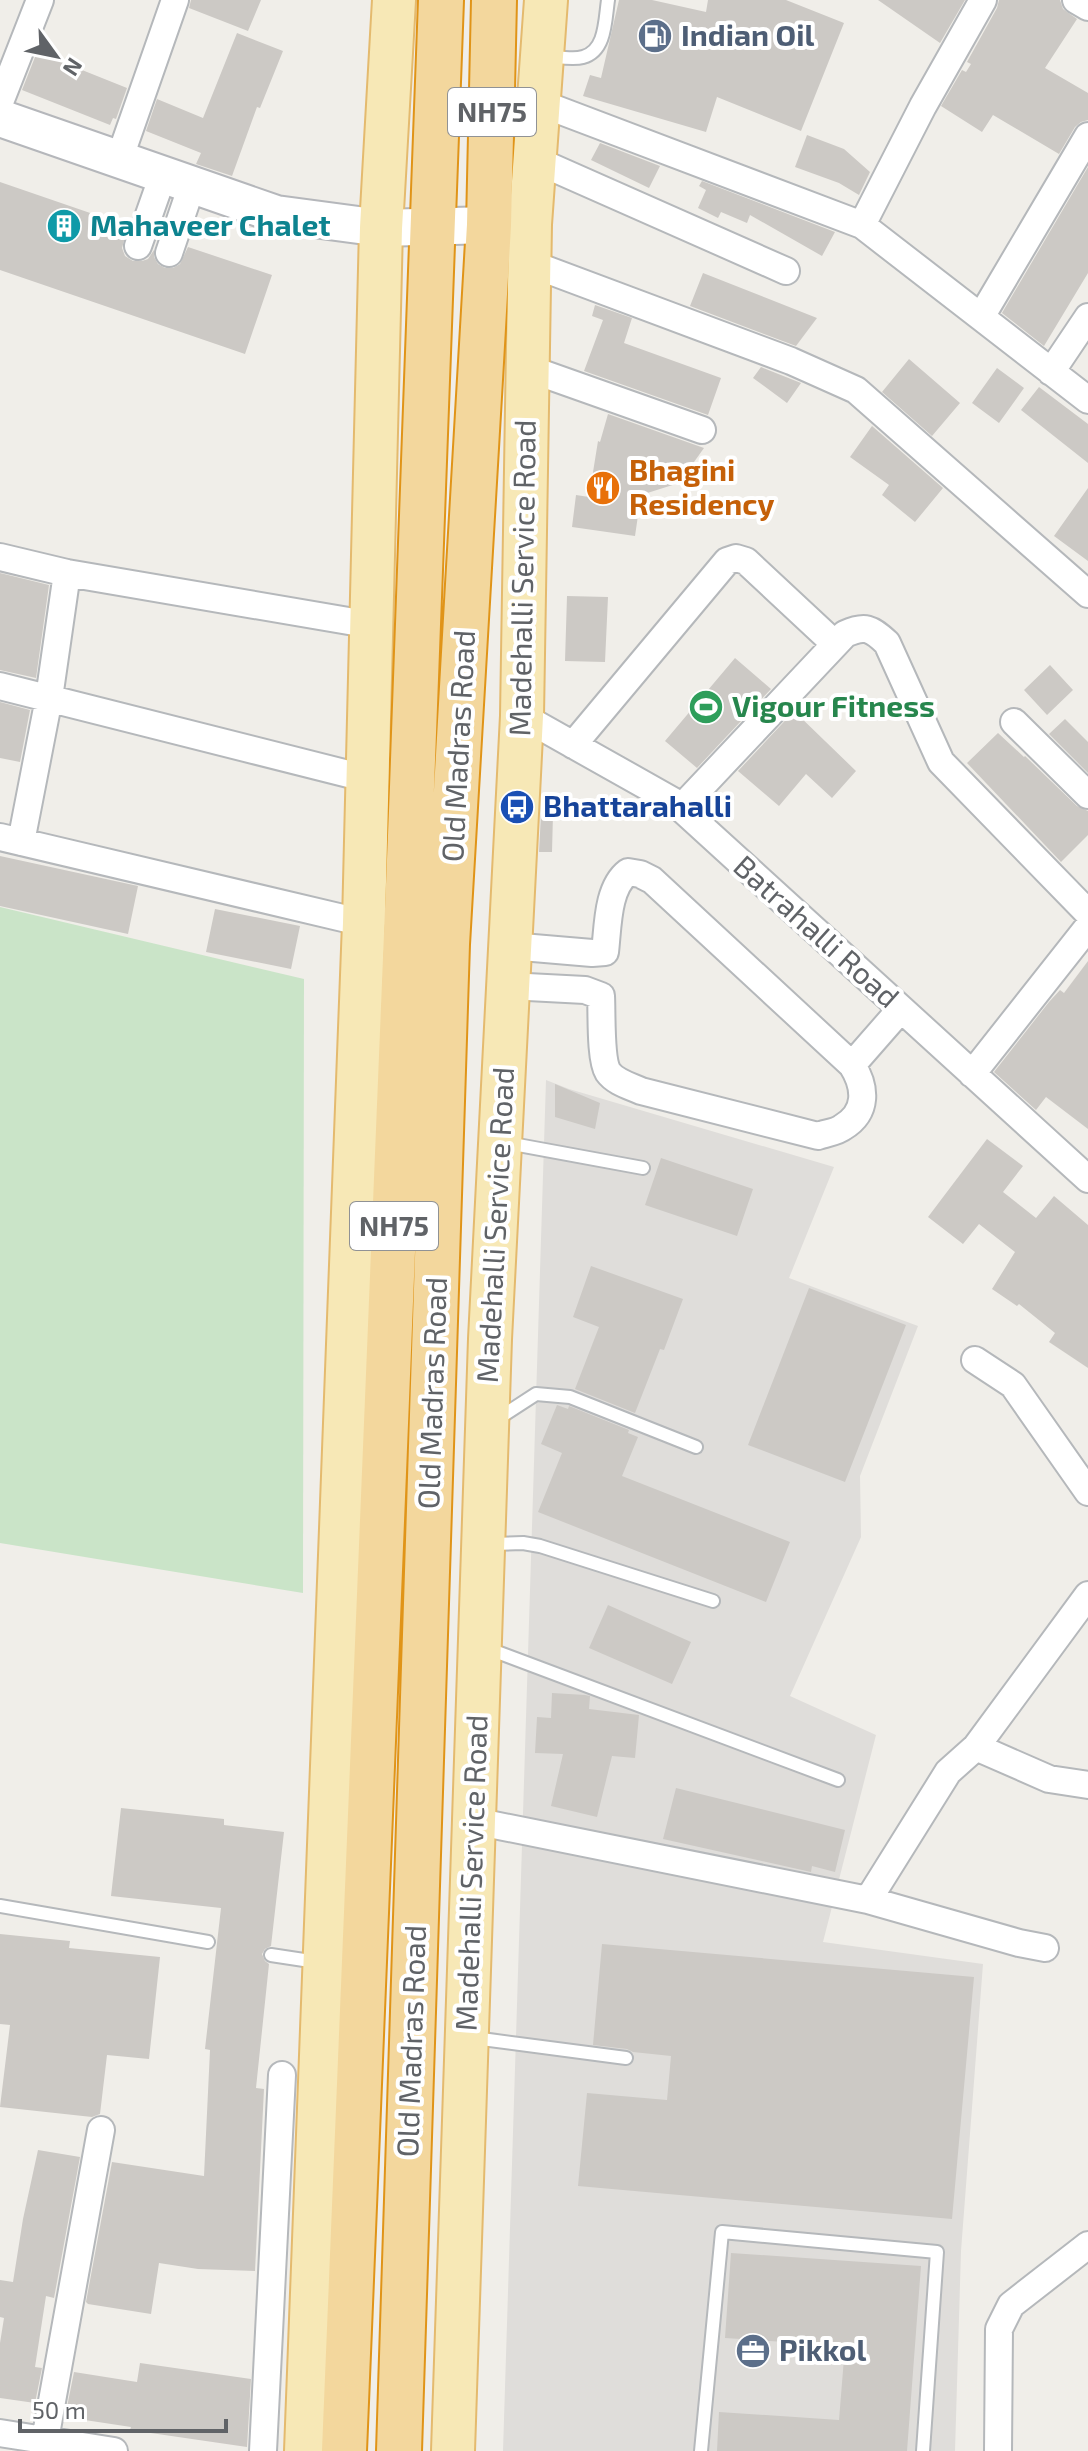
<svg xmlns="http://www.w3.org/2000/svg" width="1088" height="2451" viewBox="0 0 1088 2451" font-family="'Exo 2',sans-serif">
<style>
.industrial{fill:#dfddda}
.green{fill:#cae4c8}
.building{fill:#ccc9c5}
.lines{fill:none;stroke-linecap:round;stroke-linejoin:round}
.lane-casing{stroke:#b5b8bb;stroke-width:16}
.street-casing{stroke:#b5b8bb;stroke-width:30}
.secondary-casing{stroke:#b5b7bb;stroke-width:40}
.primary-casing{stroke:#e4ba6e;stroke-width:46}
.highway-casing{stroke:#e09418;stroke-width:48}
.lane{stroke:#fff;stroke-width:12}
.street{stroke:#fff;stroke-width:26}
.secondary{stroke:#fff;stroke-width:36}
.primary{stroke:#f7e8b6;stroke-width:42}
.highway{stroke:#f3d79d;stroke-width:44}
.labels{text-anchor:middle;stroke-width:8;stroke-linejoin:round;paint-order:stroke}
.shield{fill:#fff;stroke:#909295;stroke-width:2}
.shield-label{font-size:28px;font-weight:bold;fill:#606367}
.service-label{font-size:30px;font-weight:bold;fill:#4e5e75;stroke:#fff;text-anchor:start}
.culture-label{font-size:30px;font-weight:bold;fill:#0d838f;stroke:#fff;text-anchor:start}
.food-label{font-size:30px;font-weight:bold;fill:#c56008;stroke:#fff;text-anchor:start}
.street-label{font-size:30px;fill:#606367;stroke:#fff}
.leisure-label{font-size:30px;font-weight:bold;fill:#27864d;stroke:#fff;text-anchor:start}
.transit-label{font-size:30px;font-weight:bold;fill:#164399;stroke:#fff;text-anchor:start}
</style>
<rect width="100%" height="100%" fill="#f0eee9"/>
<!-- industrial -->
<path class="industrial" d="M546,1080L569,1089L834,1167L789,1278L918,1326L860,1476L861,1537L790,1696L876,1735L823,1942L983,1964L961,2251L955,2451H503Z"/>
<!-- green -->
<path class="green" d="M0,907L304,979L303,1593L0,1543Z"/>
<!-- building -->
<path class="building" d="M191,0H261L248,31L189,8Z
M619,0H652L706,12L708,0H786L844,23L801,131L717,97L706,132L583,96L590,75L601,78Z
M878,0H965L940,43Z
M999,0H1060L1063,9L1077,19L1045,68L1088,93V120L1081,122L1075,127L1059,154L993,115L982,132L941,106L962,70L966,72L971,64L967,62L997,8Z
M237,33L283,51L260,108L257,107L232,176L196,164L201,153L146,131L157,99L203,118Z
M37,52L127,88L116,119L113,118L110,125L22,90Z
M807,135L844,149L870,172L859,195L839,183L795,167Z
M600,143L660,166L649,188L591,160Z
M1088,167V273L1044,346L1002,313Z
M702,181L835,232L822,256L750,215L747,223L721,212L718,218L698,208L706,190L699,186Z
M0,182L128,226L122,248L125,256L133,261H142L148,259L154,250V257L158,264L165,268H173L180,264L188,247L272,275L245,354L0,270Z
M703,273L817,318L796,346L690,306Z
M595,305L632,318L624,343L721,378L708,415L584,371L603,320L592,316Z
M909,359L960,403L932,436L882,392Z
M761,367L801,383L787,403L753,378Z
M997,368L1024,388L999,423L972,403Z
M1039,387L1088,424V463L1021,410Z
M608,414L704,448L679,483L641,495L635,536L572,527L576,495L589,497L598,441L600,442Z
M872,426L943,488L915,522L882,495L889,485L850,457Z
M1088,488V561L1054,536Z
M0,573L49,585L36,678L0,670Z
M567,596L608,597L605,662L565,661Z
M735,658L771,689L697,768L665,741Z
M1050,665L1073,690L1047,715L1024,690Z
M0,702L30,710L20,762L0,758Z
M794,711L856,771L832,798L806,774L779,806L738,771Z
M1065,719L1088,742V773L1049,734Z
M998,733L1024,757L1025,756L1077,806L1088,811V835L1061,862L967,763Z
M541,814H553L552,852H539Z
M0,856L138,886L128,934L0,906Z
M215,909L300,926L291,969L206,952Z
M1088,961V1129L1046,1097L1036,1110L994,1072L1049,1002L1060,990L1064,993Z
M555,1084L600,1103L595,1129L555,1117Z
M987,1139L1023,1166L1003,1192L1036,1218L1054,1196L1088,1225V1368L1049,1342L1055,1333L1019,1304L1017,1306L992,1289L1015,1252L979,1224L963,1244L928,1217Z
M661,1158L753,1189L737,1236L645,1205Z
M591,1266L683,1299L664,1350L660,1349L635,1413L575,1389L599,1327L573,1317Z
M809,1288L906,1325L845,1482L748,1445Z
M557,1405L568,1409L569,1406L629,1430L628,1433L638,1437L622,1476L790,1542L766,1602L538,1512L562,1453L541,1444Z
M608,1605L691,1642L672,1684L589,1648Z
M552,1693L585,1695L590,1696L589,1709L639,1715L635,1758L612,1756L597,1817L551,1806L563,1754L535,1753L537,1717L551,1718Z
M676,1788L845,1830L835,1872L812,1866L811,1872L663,1839Z
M121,1808L224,1819V1825L284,1832L271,1946L265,1949L262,1954L265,1961L269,1964L256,2088L264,2089L255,2271L198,2269L159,2263L151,2314L88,2304L86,2302L112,2162L204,2176L210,2050L205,2049L221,1908L111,1896Z
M0,1934L70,1941L69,1948L160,1957L149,2059L107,2055L100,2114L92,2117L0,2107L10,2025L0,2024Z
M602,1944L974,1977L952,2219L578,2186L587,2093L667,2100L671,2056L633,2052L627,2049L593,2045Z
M38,2150L80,2157L54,2298L46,2296L35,2367L42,2368L35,2403L0,2398V2343L4,2318L0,2317V2280L13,2282L23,2219Z
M731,2253L921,2266L907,2451H717L719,2412L839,2420L845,2346L725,2338Z
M140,2363L251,2379L247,2447L130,2430L131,2427L65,2417L74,2372L137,2382Z"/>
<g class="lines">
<!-- lane casing -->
<g class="lane-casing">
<path id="lane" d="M549,56C559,57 573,60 583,57C606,51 605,20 608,0
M507,1143L643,1168
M496,1420L536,1394L570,1397L696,1447
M490,1544L523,1543L540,1546L713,1601
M489,1649L838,1780
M0,1906L208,1942
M271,1955L317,1962
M474,2038L626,2058
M701,2451L722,2232L937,2252L923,2451"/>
</g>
<!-- street casing -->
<g class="street-casing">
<path id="street" d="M1076,0L1088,7
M0,102L40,0
M540,103L862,225L1088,400
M533,159L786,271
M119,160L175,0
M862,225L923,106L983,0
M138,246L163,175
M169,253L192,185
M529,263L791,361L856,390L1088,594
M981,317L1088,136
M527,368L702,430
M1051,372L1088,317
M0,557L67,573L372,625
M0,686L368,779
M522,716L673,801L1088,1179
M1014,722L1088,795
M573,745L727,561L736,558L746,561L835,644
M681,808L845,634C865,625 871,628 887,643L941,762L1088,913
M0,837L364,923
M21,842L49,698L67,573
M508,986L585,990L601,996C602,1012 600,1059 608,1072C615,1082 630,1086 641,1091L818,1136C826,1133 837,1132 843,1127C868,1112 866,1087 852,1065L652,880L640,874L628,872C607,888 608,927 605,952L592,953L510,946
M852,1065L901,1009
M972,1074L1088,927
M975,1360L1013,1385L1088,1492
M976,1747L1088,1595
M474,1821L868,1900L1019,1943L1045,1948
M868,1900L948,1772L976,1747L1049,1779L1088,1785
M0,2433L114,2451
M43,2451L101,2130
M263,2451L282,2075
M998,2451L999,2329L1011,2305L1088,2245"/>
</g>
<!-- secondary casing -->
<g class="secondary-casing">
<path id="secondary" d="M0,118L276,214L381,228L489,225"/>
</g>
<!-- primary casing -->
<g class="primary-casing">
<path id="primary" d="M306,2451L364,923L381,228L394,0
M453,2451L490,1339L522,716L530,224L546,0"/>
</g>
<!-- highway casing -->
<g class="highway-casing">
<path id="highway" d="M344,2451L412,787L441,0
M399,2451L447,944L489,225L494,0"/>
</g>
<!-- lane -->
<use href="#lane" class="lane"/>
<!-- street -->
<use href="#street" class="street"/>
<!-- secondary -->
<use href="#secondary" class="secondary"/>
<!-- primary -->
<use href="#primary" class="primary"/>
<!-- highway -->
<use href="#highway" class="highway"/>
</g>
<!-- icons -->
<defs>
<g id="fuel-disc" transform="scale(1.8)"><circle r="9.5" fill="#5c6f8a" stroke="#fff"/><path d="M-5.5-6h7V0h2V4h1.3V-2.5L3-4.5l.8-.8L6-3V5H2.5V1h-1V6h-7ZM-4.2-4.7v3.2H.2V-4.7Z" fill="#fff"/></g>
<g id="building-disc" transform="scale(1.8)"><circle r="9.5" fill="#0f9aa8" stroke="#fff"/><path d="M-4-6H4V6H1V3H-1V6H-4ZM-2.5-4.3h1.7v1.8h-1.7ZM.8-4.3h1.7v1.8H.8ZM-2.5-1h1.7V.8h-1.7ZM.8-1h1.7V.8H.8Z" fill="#fff"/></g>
<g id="restaurant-disc" transform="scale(1.8)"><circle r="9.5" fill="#e8710a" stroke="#fff"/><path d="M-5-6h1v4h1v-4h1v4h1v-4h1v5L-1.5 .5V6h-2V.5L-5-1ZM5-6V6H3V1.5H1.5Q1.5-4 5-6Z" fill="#fff"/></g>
<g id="stadium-disc" transform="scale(1.8)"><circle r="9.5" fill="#2e9e5b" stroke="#fff"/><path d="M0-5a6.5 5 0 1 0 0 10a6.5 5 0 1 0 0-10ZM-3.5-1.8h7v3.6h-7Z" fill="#fff"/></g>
<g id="bus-disc" transform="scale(1.8)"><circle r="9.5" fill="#1a4fb4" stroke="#fff"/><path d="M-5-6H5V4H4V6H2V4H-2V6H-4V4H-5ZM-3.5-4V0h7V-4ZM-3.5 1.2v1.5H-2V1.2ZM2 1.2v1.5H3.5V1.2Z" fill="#fff"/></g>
<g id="office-disc" transform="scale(1.8)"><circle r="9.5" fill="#5c6f8a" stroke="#fff"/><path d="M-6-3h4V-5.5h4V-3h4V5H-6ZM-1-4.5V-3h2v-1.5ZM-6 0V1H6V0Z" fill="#fff"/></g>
</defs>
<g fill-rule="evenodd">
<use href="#fuel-disc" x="655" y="36"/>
<use href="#building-disc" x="64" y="226"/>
<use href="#restaurant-disc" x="603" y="488"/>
<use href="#stadium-disc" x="706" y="707"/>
<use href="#bus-disc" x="517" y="807"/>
<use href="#office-disc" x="753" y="2351"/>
</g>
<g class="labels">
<!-- shield labels -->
<g class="shield">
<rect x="448" y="88" width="88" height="48" rx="6"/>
<rect x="350" y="1202" width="88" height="48" rx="6"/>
</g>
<g class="shield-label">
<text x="492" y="122">NH75</text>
<text x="394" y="1236">NH75</text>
</g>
<!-- service labels -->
<g class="service-label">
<text x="681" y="46">Indian Oil</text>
<text x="779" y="2361">Pikkol</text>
</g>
<!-- culture labels -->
<g class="culture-label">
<text x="90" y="236">Mahaveer Chalet</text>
</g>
<!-- food labels -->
<g class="food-label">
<text x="629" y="481">Bhagini<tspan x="629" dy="34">Residency</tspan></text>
</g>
<!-- street labels -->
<g class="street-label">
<text transform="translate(523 578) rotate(-89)" y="10">Madehalli Service Road</text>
<text transform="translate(459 746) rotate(-87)" y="10">Old Madras Road</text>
<text transform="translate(816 932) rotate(42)" y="10">Batrahalli Road</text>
<text transform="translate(496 1225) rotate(-87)" y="10">Madehalli Service Road</text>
<text transform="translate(433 1393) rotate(-88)" y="10">Old Madras Road</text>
<text transform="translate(472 1873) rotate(-88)" y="10">Madehalli Service Road</text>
<text transform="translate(412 2041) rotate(-88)" y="10">Old Madras Road</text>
</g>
<!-- leisure labels -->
<g class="leisure-label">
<text x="732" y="717">Vigour Fitness</text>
</g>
<!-- transit labels -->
<g class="transit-label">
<text x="543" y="817">Bhattarahalli</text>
</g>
</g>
<!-- north arrow -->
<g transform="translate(56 56) rotate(123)" stroke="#ffffff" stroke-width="6" paint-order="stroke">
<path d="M0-6L14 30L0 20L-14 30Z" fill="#606367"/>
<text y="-12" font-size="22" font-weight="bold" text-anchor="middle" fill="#606367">N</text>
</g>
<!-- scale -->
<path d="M20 2419v12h206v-12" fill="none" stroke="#606367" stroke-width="4"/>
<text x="32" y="2419" font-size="24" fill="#606367" stroke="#ffffff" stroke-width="6" paint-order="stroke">50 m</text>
</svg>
